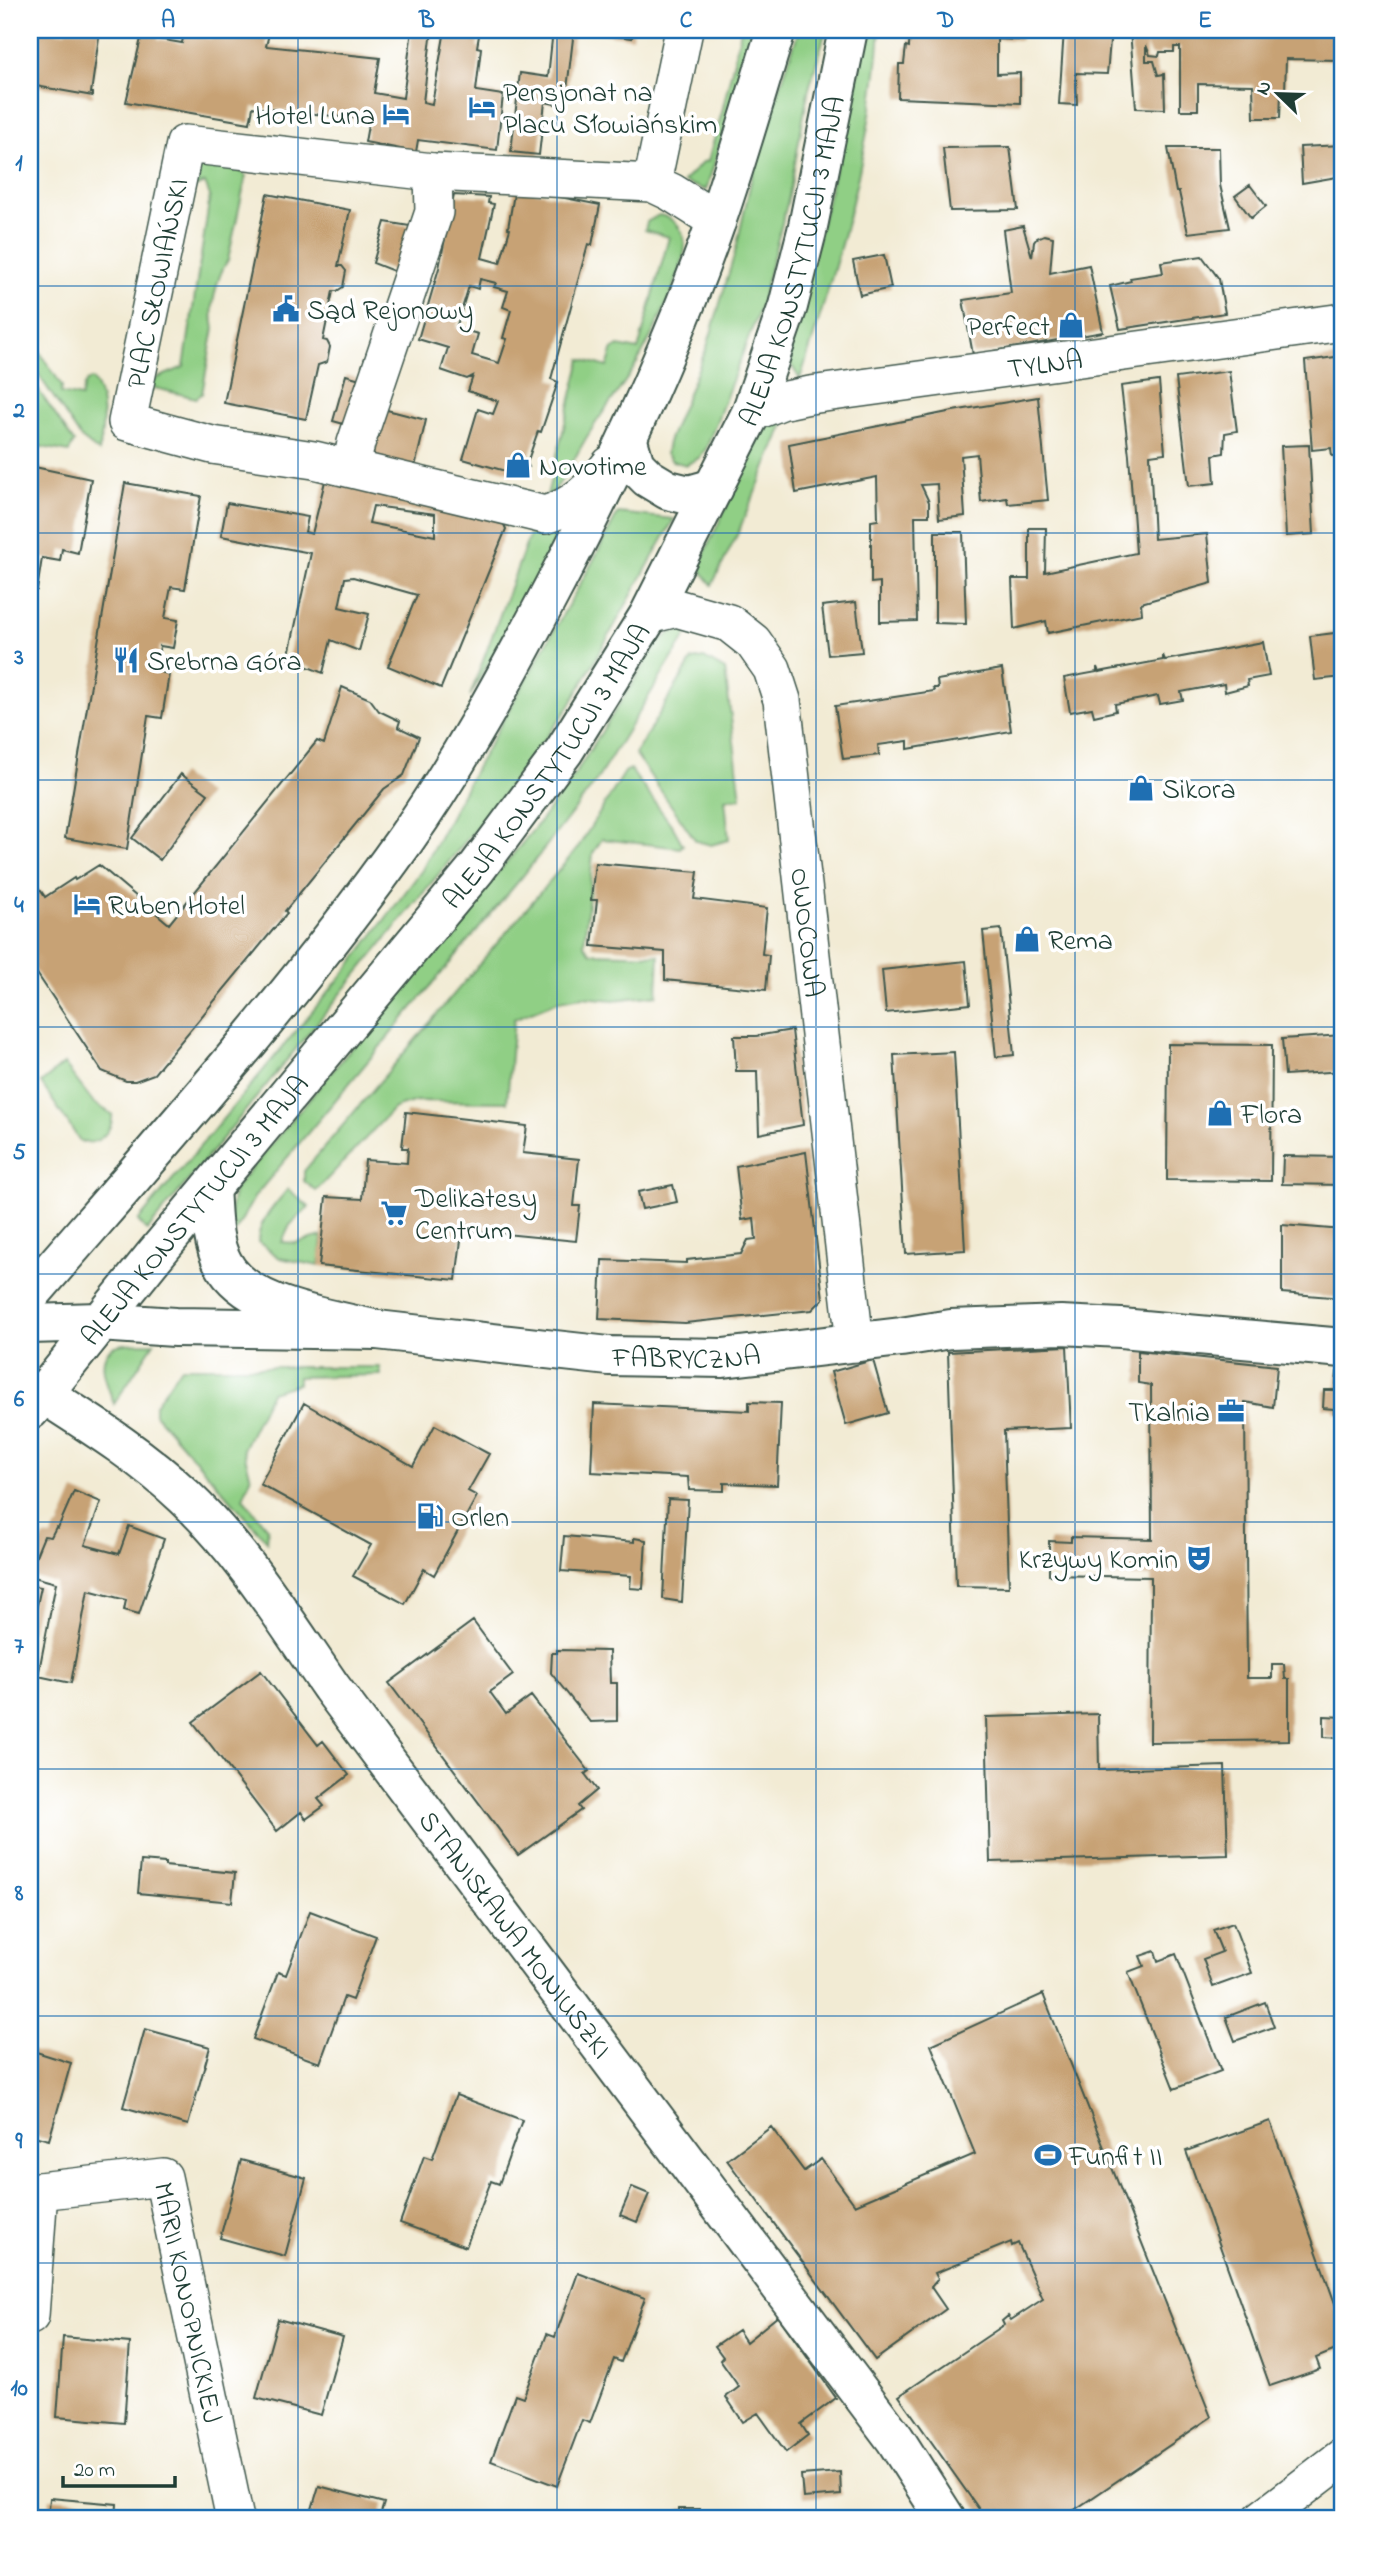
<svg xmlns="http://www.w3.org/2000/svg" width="1373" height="2549" viewBox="0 0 1373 2549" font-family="'Indie Flower',sans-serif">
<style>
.green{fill:#90cf85;stroke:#58865c;stroke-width:2}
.building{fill:#c7a275;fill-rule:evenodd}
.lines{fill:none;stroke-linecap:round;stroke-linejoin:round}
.minor-casing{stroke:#3f574c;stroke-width:40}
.tertiary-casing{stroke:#3f574c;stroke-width:42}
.secondary-casing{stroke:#3f574c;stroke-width:42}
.minor{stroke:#fff;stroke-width:37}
.tertiary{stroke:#fff;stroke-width:38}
.secondary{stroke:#fff;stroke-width:38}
.grid{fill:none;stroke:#1f6fb2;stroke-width:2;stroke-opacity:0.55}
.labels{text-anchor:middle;stroke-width:7;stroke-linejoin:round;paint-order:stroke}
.poi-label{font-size:28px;fill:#1f3d34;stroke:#fff;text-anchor:start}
.street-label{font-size:28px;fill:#1f3d34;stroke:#fff}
.neatline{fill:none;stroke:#1f6fb2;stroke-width:2.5}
.grid-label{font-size:23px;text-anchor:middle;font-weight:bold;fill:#1f6fb2}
</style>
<rect width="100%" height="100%" fill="#fff"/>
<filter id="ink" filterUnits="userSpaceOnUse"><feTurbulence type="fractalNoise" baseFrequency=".0143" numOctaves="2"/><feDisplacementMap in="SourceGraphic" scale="14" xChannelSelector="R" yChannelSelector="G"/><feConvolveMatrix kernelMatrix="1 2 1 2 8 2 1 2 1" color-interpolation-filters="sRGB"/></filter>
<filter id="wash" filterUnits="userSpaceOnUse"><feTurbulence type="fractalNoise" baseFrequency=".00686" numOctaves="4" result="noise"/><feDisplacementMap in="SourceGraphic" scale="28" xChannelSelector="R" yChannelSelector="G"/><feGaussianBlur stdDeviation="1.57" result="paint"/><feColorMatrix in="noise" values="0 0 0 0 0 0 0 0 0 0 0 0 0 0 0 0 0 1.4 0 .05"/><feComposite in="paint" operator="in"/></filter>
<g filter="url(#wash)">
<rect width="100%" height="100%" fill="#f2ebd4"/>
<!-- green -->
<path class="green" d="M741,30H756L706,190L683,182L703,162L708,161L722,112Z
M799,30H826L808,92L789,196L760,308L706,449L699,458L686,465L672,461L666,453L668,442L707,347L736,249L755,163Z
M869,30H880C872,149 837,266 800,379L788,360Z
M230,159L246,176L228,260C217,276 209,309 214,328L202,394L196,398L151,387L155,379L184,367L210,196L205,183L187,190L197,164Z
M659,215C674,217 684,230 685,245C685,274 642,358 624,383C613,400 600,415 590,432C575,455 566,480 546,499L581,359L607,367L613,349L619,346L638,350L669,237L645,230L647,222Z
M30,337L62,386L61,393L81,397C84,390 83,380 92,379C107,398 103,430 99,452L81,438L30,362Z
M30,378L74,442L69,452L36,446V441L30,440Z
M776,422H785L737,535L712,585L702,572L700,563L761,432L769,424Z
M618,513L674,519L569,707L496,804L147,1231L138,1221L346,971L422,870L471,777L592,563Z
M532,528L558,539L470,696Z
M683,630L689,631L595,783L522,877L255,1196L231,1239L229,1216L235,1188L539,823L573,777L658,643L670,633Z
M704,658L725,670L741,798L725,799L729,840L711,845L696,841L635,754L692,660Z
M630,769L673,827L683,845L680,848L602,839L593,853L584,945L591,953L659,955L657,995L614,1000L582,997L558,1001L514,1019L507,1102L416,1101L394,1108L316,1191L304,1181V1171L577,849L625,772Z
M64,1064L94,1103L112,1114C114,1131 96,1148 80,1141L41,1083Z
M288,1189L309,1207L290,1225L282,1242L296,1243L322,1236L319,1266L280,1258L258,1242C258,1221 275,1205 288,1189Z
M154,1343L114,1404C108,1387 91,1352 119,1345C130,1342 143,1344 154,1343Z
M181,1367H380L381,1375L298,1377V1384L271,1392L243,1449L251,1478L243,1498L268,1529L267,1541L155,1414V1405Z"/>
<g id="blocks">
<!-- building -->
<path class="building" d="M30,30L66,32V30H100L91,93H93V96L30,85Z
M143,30H160L158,39L182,43L184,33L212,39L213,34L209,30H270L266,46L380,58L374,93L403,98L412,30H432L423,102L432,104L445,30H480L477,47L481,48L476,91L503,95L497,150L418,140L416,152L365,142L369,120L253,107L250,123L126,102Z
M553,30H574L565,106L545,102L539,155L511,152L520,73L548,77Z
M591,30H633L632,38L590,32Z
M910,30H1021V40L997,39V74L1020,73V103L898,98L899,64H904L906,46L909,47Z
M1064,30H1111L1107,74L1076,73L1077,105L1059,104Z
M1130,30H1343V112H1338L1340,60L1286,59L1285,92H1281L1280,118H1254L1253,85L1198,84V110H1180V47H1174V52H1160L1159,56L1150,55L1146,45V61H1154L1158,75L1164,74L1165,109L1136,108Z
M1343,145V176L1302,183L1300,147Z
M1010,147L1018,210L950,211L943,148Z
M1168,148H1219L1220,185L1230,228L1188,233L1179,192H1176Z
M1250,185L1266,206L1251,218L1235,196Z
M515,188L600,205L592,245L588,244L551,379L558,382L541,432L538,431L527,463L529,467L510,476L509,472L463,459L478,409L493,414L498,401L468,391L473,376L467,379L441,370L448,348L418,339L439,268L454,195L489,197L488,203L494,204L482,258L500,263L510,229L508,228ZM480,279L496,283L494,287L508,291L503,307L511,310L503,338L507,339L499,363L472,355L478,334L456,328L469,286L478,289Z
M267,194L350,210L338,266H342L346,271L343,287L337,291H333L323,340L327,341L330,347L327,362L318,365L306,419L224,403Z
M385,222L416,227L401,274L373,263Z
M1023,226L1032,257L1034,242L1037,238L1044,235L1053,237L1050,273L1089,265L1103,332L973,355L963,300L1011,293L1003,230Z
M884,255L891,288L860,295L853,261Z
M1202,256L1219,279L1225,313L1120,329L1110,286L1131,281L1130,278L1163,273L1161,262Z
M1343,356V455L1332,456L1331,448L1312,450L1305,361Z
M1229,371L1237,431L1225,433L1224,453L1213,455L1215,483L1189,486L1176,378Z
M346,375L364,380L351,426L333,421Z
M1159,381L1165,453L1150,455L1154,539L1207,534L1212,583L1141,603L1142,614L1048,633L1046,621L1014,629L1012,579H1029V528H1046L1045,572L1136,553L1129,455L1121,386Z
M1038,397L1048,500L1008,504L1007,498L981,502L977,454L961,456L965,516L939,519L937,484L921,485L929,502V516H915L917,621L880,622V582L871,583V521L878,520L877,477L796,493L789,444L953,411Z
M383,409L426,420L413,475L370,464Z
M1309,445L1314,534L1286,536L1281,446Z
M30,466L91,479L78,553L62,549L60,561L42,558L37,590L30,589Z
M327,473L501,518L506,529L441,688L388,666L417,595L353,577L345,578L339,607L369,614L359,651L331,640L323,673L288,659L311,553L221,536L227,503L308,517L305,532L312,534ZM373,506L435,514V536L369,523Z
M125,483L201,496L185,589L171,587L165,618L178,620L173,648L160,646L155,671L169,674L162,718L148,716L127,849L65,838Z
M935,532H963L966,624L935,623Z
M856,602L862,652L828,655L822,606Z
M1343,632V677L1315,680L1310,636Z
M1263,642L1269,676L1247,680L1248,686L1225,692L1224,684L1181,692L1183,700L1160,704L1158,696L1115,704L1116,711L1094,716L1092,708L1070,712L1064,678L1097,672V667L1099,672L1163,660V655L1165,660Z
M1002,669L1011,731L908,749V741L878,745L879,755L843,759L835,706L934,691L933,688H938L937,680Z
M342,687L370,699L379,711L400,721L398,727L419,737L404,775L384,789L285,911L287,913L154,1074L135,1081H126L102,1071L30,963V887L41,891L45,897L74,878L75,880L99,865L169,924L317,741L324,744Z
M181,774L208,794L160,860L132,838Z
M595,863L698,872L694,899L767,908L762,954L769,955L766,990L665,980V952L592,946L597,900H591Z
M1001,929L1014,1055L996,1057L983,931Z
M966,961L970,1004L886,1013L882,970Z
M792,1030L803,1125L759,1134L757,1071H736L734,1036H756Z
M1343,1035V1071L1285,1075L1282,1039Z
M1168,1044L1272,1045L1271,1181L1167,1180Z
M954,1052L965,1250L906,1254L894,1055Z
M406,1112L527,1126L523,1153L579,1159L574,1206H580L576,1241L474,1231L475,1227L463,1224L456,1280L319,1266L326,1197L362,1199L365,1160L407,1163L408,1148H402Z
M806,1152L823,1299L812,1310L685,1323L599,1319L602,1260L687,1263V1260L741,1254L748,1240L756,1239L754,1218L742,1220L736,1166Z
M1283,1156L1343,1157V1185L1282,1184Z
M673,1185L677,1202L642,1209L638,1192Z
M1282,1225L1343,1230V1298L1282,1293Z
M1067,1346L1071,1428L1004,1431L1009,1587L956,1586L948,1352Z
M1138,1351L1277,1366L1273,1407L1245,1402L1247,1678H1272V1664H1284L1285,1679H1289V1740L1150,1742L1151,1577L1049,1575V1541L1071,1542V1537L1152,1539L1151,1385L1138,1383Z
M873,1360L888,1413L846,1425L831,1372Z
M1337,1372H1343V1414L1334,1413V1409L1323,1408L1324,1390H1336Z
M749,1402L781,1403L777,1485L724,1483V1491L689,1490L688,1477L591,1472L594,1404L749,1411Z
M304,1403L413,1466L435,1425L489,1454L468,1491L477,1496L434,1575L424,1569L405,1604L353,1576L371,1545L260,1484Z
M74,1491L101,1502L85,1545L119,1554L129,1526L164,1539L139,1614L124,1610L126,1600L88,1590L71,1683L38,1676L56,1583L30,1576V1570L44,1536L51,1537L56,1527L58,1528Z
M668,1499L688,1500L682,1602L663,1599Z
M564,1536L634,1542V1538L646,1540L643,1589L630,1588L631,1576L561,1571Z
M30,1585L41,1587L31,1632H30Z
M473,1621L513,1675L490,1692L506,1714L531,1696L589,1771L585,1774L597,1790L578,1806L581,1810L518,1855L389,1683Z
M1341,1627H1343V1681H1340Z
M557,1650L609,1651L610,1683H617V1721L590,1722L551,1673L552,1653H557Z
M261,1671L318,1745L323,1741L349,1775L318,1799L324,1806L306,1819L301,1812L277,1831L193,1722Z
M1098,1714L1099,1770L1225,1766L1228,1855L990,1862L986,1717Z
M1324,1716L1342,1717L1341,1738L1324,1737Z
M141,1861L165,1863V1866L235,1873L232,1902L138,1893Z
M310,1911L376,1936L352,2000L344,1997L320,2063L253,2039L278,1972L286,1975Z
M1233,1923L1252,1973L1213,1987L1203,1959L1222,1952L1213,1930Z
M1155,1951L1158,1961L1176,1954L1221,2071L1174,2089L1128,1972L1144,1966L1140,1956Z
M1043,1994L1211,2417L1061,2519H986L899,2396L1004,2325L1002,2321L1008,2316L1011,2320L1043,2299L1018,2243L1012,2246L1011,2242L935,2273L938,2279L931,2287L946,2309L875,2360L727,2160L771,2127L804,2171L821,2159L855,2205L975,2154L931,2045Z
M1265,2002L1274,2027L1235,2041L1226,2017Z
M145,2029L210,2047L188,2125L123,2107Z
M30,2050L71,2063L49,2140L30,2135Z
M456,2095L522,2120L499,2184L491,2181L466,2247L400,2223L424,2156L432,2159Z
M1270,2121L1343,2326V2347L1316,2358L1320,2369L1270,2386L1186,2151Z
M241,2160L306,2178L285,2256L220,2238Z
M632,2187L649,2194L637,2222L620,2215Z
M578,2273L645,2298L621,2362L614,2359L590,2423L582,2420L557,2486L491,2461L515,2395L523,2398L547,2334L555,2337Z
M778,2316L836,2398L801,2424L808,2435L786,2452L758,2413L743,2422L726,2397L739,2387L720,2360L723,2357L715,2346L738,2330L746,2342Z
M278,2319L343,2337L321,2415L256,2398Z
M63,2337L130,2343L124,2423L57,2417Z
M840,2472L841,2495L803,2498L801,2475Z
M319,2486L384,2503L379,2519H309Z
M50,2498L117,2504L116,2519H48Z
M679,2509H700V2519H679Z"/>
</g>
</g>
<g filter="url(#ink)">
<use href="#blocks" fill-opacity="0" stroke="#3f574c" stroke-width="2"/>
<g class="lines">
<!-- minor casing -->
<g class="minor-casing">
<g id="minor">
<path d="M652,183L684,30"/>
<path id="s1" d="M751,413L781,401L810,395L1343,322"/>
<path id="s2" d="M610,465C592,489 574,506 545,515L314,460L212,445L127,422L185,144L433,172L652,183L671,192L717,221"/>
<path d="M351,468L356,443L434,212L433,172"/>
<path id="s3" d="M649,615L676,608L729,623L753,642L772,669L782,700L855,1343"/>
<path id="s4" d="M30,2192L163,2177L235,2519"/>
<path d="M30,2316L39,2191"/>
<path d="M1262,2519L1343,2457"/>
</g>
</g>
<!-- tertiary casing -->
<g class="tertiary-casing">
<g id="tertiary">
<path id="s5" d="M30,1324L99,1322L175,1327L377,1330L609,1356L723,1358L901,1337L951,1329L1061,1325L1121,1328L1343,1348"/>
<path id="s6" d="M30,1391L42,1393C92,1425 142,1456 185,1497C243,1552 286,1622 331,1687L895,2439L946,2519"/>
</g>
</g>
<!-- secondary casing -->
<g class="secondary-casing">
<g id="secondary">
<path d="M628,441L635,465L648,478L668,490L689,495L714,488"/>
<path d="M210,1189C212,1212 211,1242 223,1263C247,1309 330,1318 377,1330"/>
<path d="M30,1295C158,1147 291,1000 405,840C458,765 502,684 545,603C611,479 670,354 716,222C738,159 756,94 776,30"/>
<path id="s7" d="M30,1410L154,1256L477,868L564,751L649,615L751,413L788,306L807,231L848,30"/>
</g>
</g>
<!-- minor -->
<use href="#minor" class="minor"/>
<!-- tertiary -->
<use href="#tertiary" class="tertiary"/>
<!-- secondary -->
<use href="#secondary" class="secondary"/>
</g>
</g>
<!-- grid -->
<path class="grid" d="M298,30V2519M557,30V2519M816,30V2519M1075,30V2519M30,286H1343M30,533H1343M30,780H1343M30,1027H1343M30,1274H1343M30,1522H1343M30,1769H1343M30,2016H1343M30,2263H1343"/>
<!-- icons -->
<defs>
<g id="hotel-bare" transform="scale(2.1)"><path d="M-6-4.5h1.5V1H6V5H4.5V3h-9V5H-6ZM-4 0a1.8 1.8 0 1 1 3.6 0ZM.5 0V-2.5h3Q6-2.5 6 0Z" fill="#1f6fb2" stroke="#fff" stroke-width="2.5" paint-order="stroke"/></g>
<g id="civic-bare" transform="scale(2.1)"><path d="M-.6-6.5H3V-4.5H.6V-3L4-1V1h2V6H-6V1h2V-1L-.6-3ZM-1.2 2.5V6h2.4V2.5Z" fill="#1f6fb2" stroke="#fff" stroke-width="2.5" paint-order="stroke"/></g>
<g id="shop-bare" transform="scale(2.1)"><path d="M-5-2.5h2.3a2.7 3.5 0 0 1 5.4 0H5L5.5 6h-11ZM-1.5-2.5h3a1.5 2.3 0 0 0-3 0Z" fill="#1f6fb2" stroke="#fff" stroke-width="2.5" paint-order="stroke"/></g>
<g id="restaurant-bare" transform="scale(2.1)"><path d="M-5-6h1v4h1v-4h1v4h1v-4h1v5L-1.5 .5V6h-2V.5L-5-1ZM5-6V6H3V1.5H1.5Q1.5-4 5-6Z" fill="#1f6fb2" stroke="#fff" stroke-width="2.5" paint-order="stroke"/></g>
<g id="supermarket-bare" transform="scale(2.1)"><path d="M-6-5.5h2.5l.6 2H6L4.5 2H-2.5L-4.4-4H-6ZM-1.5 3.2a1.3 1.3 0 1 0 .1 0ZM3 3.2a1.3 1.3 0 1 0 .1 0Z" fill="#1f6fb2" stroke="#fff" stroke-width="2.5" paint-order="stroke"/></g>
<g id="office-bare" transform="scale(2.1)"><path d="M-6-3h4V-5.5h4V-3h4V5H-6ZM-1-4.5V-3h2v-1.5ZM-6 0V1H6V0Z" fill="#1f6fb2" stroke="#fff" stroke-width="2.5" paint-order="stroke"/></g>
<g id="fuel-bare" transform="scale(2.1)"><path d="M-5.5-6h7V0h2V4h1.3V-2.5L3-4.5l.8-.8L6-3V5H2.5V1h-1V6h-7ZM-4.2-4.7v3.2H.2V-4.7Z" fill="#1f6fb2" stroke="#fff" stroke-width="2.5" paint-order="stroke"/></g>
<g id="theatre-bare" transform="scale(2.1)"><path d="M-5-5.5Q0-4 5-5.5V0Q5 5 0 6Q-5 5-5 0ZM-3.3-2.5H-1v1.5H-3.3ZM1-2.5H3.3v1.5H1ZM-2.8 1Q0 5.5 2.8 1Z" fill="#1f6fb2" stroke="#fff" stroke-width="2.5" paint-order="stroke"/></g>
<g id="stadium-bare" transform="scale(2.1)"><path d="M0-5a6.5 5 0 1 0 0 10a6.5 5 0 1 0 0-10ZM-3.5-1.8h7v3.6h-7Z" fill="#1f6fb2" stroke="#fff" stroke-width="2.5" paint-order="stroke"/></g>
</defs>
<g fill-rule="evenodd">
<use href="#hotel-bare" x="482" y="107"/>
<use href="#hotel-bare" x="396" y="114"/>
<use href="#civic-bare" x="286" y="309"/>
<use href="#shop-bare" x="1071" y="325"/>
<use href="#shop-bare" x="518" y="465"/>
<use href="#restaurant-bare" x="126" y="660"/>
<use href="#shop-bare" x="1141" y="788"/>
<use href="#hotel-bare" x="87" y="904"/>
<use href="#shop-bare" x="1027" y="939"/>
<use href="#shop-bare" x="1220" y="1113"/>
<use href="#supermarket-bare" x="394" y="1213"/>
<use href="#office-bare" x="1231" y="1411"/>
<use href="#fuel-bare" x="430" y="1516"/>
<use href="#theatre-bare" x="1199" y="1558"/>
<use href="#stadium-bare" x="1048" y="2155"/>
</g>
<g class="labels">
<!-- poi labels -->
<g class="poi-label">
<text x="503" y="101">Pensjonat na<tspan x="503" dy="32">Placu Słowiańskim</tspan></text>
<text x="375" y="124" text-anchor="end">Hotel Luna</text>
<text x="307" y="319">Sąd Rejonowy</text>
<text x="1050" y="335" text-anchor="end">Perfect</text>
<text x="539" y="475">Novotime</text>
<text x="147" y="670">Srebrna Góra</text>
<text x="1162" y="798">Sikora</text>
<text x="108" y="914">Ruben Hotel</text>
<text x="1048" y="949">Rema</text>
<text x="1241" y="1123">Flora</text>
<text x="415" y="1207">Delikatesy<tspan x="415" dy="32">Centrum</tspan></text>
<text x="1210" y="1421" text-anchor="end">Tkalnia</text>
<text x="451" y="1526">Orlen</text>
<text x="1178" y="1568" text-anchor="end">Krzywy Komin</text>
<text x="1069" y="2165">Funfit II</text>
</g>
<!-- street labels -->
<g class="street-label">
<text dy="10" stroke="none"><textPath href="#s7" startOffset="1393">ALEJA KONSTYTUCJI 3 MAJA</textPath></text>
<text dy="10" stroke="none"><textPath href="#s2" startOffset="654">PLAC SŁOWIAŃSKI</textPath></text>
<text dy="10" stroke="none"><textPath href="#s1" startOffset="299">TYLNA</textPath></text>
<text dy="10" stroke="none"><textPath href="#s7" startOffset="826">ALEJA KONSTYTUCJI 3 MAJA</textPath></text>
<text dy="10" stroke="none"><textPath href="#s3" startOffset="413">OWOCOWA</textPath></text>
<text dy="10" stroke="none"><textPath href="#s7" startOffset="259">ALEJA KONSTYTUCJI 3 MAJA</textPath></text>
<text dy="10" stroke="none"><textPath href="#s5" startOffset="658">FABRYCZNA</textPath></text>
<text dy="10" stroke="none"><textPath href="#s6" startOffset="738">STANISŁAWA MONIUSZKI</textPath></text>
<text dy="10" stroke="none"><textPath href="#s4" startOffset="262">MARII KONOPNICKIEJ</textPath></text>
</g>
</g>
<!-- margin -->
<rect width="1373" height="2549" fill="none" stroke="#fff" stroke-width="77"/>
<!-- north arrow -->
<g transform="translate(1278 94) rotate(293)" stroke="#ffffff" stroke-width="5" paint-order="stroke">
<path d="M0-5L12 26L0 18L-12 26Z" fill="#1f3d34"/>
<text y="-10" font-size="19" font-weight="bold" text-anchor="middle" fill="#1f3d34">N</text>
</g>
<!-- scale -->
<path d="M63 2476v10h112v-10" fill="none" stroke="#1f3d34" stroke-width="3.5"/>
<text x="74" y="2476" font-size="21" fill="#1f3d34" stroke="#ffffff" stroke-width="5" paint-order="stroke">20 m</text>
<rect x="38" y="38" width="1296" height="2472" class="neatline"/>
<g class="grid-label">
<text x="168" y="27">A</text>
<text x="427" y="27">B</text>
<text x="686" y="27">C</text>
<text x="946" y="27">D</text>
<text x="1205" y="27">E</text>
<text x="19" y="170">1</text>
<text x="19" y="417">2</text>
<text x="19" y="664">3</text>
<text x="19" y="912">4</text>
<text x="19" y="1159">5</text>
<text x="19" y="1406">6</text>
<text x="19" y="1653">7</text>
<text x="19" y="1900">8</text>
<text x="19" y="2148">9</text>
<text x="19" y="2395">10</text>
</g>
</svg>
